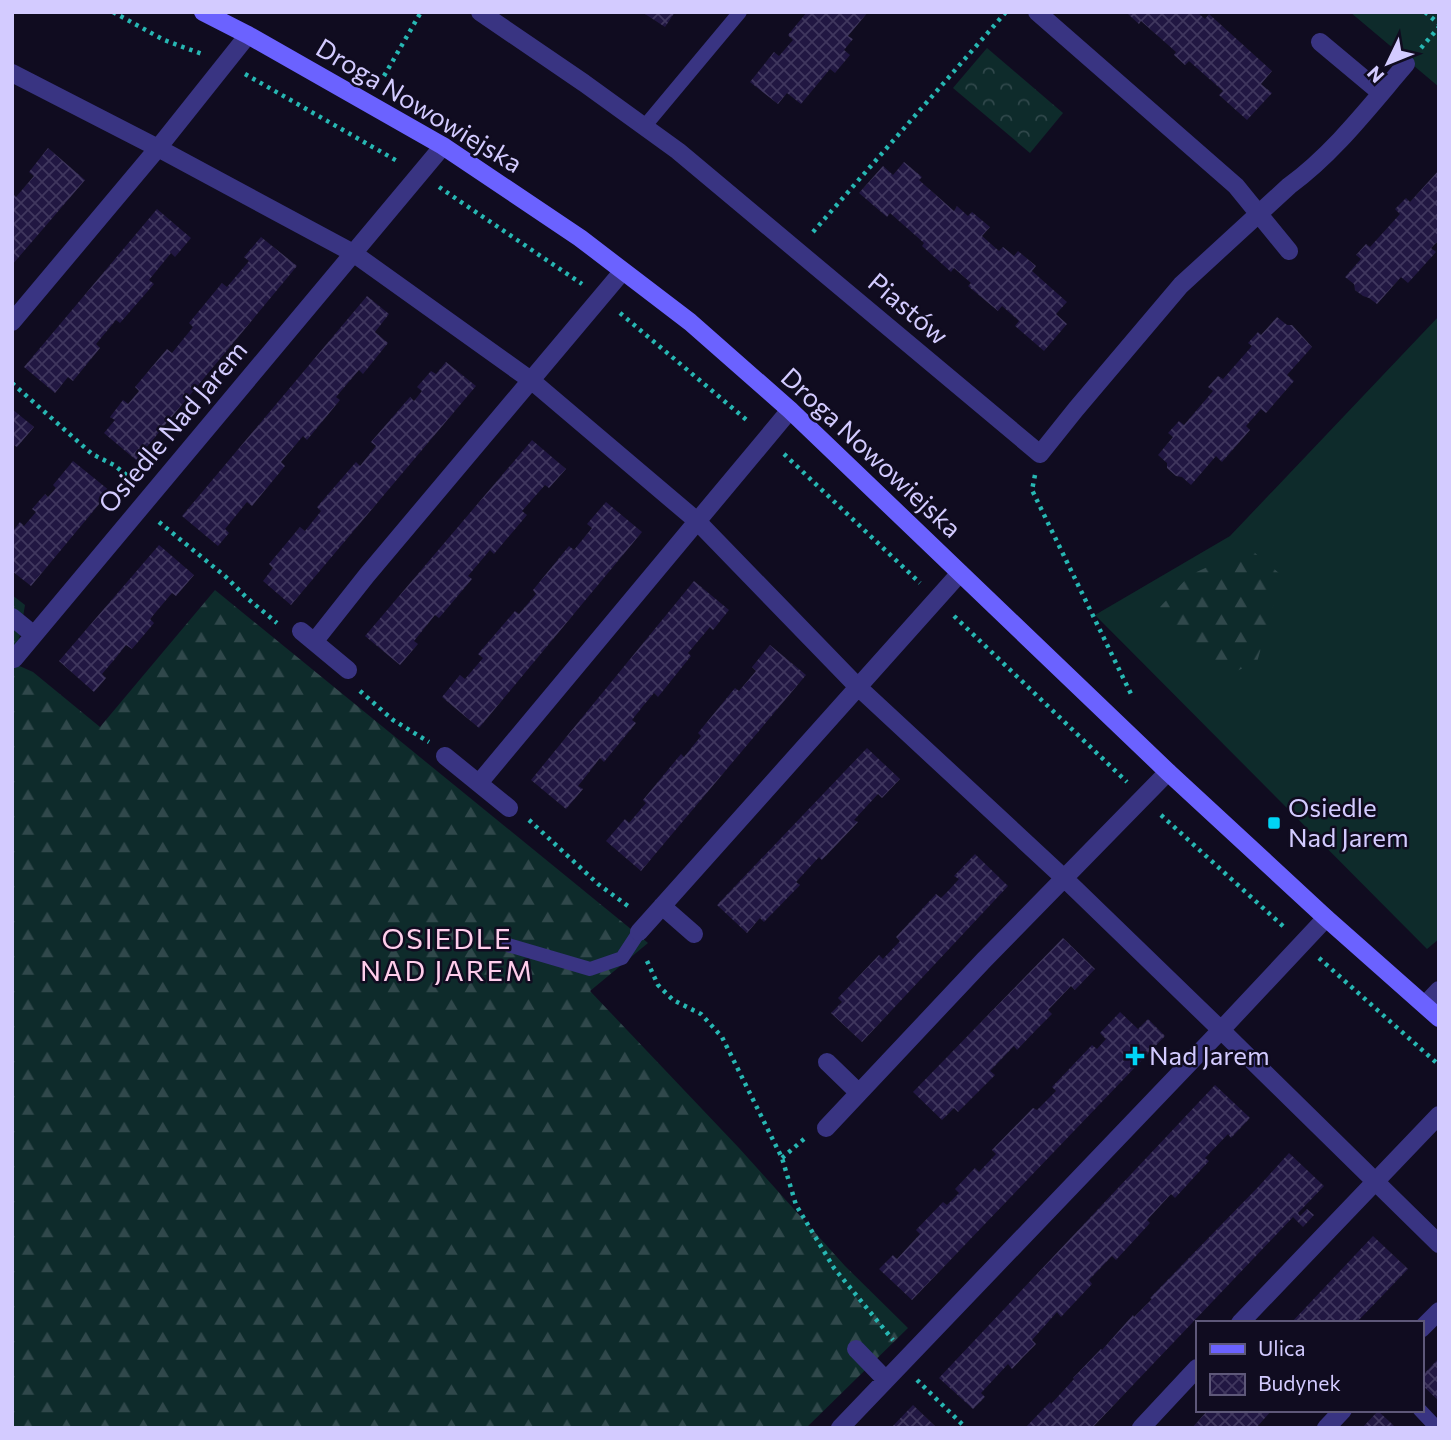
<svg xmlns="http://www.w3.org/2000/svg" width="1451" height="1440" viewBox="0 0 1451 1440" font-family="Commissioner,sans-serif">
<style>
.grass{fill:#0e2b2b}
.forest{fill:url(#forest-firs)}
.park{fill:url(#park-crowns)}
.building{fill:url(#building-cross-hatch)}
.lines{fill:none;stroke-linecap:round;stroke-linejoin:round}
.path{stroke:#27b7b3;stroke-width:4.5;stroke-dasharray:3.5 5;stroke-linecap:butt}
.lane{stroke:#393482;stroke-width:14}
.street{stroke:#393482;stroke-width:18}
.secondary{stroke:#6b62ff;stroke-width:18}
.poi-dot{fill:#00d5f6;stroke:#100c20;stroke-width:2.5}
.labels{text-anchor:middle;stroke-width:5;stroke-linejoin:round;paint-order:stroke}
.street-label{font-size:26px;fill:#d3cbff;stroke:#100c20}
.poi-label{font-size:26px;fill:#d3cbff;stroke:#100c20;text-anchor:start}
.neighbourhood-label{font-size:28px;letter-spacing:2px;fill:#ffcdeb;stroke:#100c20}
</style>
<defs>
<pattern id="forest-firs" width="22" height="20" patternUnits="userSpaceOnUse" patternTransform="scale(1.75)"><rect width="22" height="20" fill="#0e2b2b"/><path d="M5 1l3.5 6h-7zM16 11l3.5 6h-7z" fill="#30484b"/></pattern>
<pattern id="park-crowns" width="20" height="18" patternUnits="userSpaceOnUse" patternTransform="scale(1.75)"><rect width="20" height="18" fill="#0e2b2b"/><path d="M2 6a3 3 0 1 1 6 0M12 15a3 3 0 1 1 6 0" fill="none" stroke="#30484b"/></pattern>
<pattern id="building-cross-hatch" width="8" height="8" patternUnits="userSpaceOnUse" patternTransform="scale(1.75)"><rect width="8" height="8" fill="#211742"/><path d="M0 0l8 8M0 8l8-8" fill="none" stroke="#40375e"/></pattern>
</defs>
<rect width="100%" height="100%" fill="#100c20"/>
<!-- grass -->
<path class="grass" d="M1350,12H1439V87Z
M1439,316V939L1427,949L1095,615L1230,536Z"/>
<!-- forest -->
<path class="forest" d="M1249,548L1280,574L1273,606L1257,662L1223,677L1185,645L1160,607L1190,575Z
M215,590L648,943L590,991L739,1148L845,1266L908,1328L806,1428H12V595L25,605L15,664L33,672L100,727Z"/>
<!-- park -->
<path class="park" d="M987,48L1063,113L1030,153L953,88Z"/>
<!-- building -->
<path class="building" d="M642,12H675L665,27Z
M807,12H868L848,36L853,39L844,50L850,55L835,73L830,69L801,104L787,93L778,104L750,82L774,52L779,56L793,40L788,35Z
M1130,12H1197L1205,19L1209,14L1272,71L1261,84L1272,93L1247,120L1219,95L1223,91L1189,61L1185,65L1174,55L1176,52L1141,21L1139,24L1128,14Z
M48,148L85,180L12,265V193L16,197L34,176L29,172Z
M904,162L922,177L919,180L954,211L957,206L968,216L972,212L990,227L982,236L999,251L1003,247L1014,256L1018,251L1036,266L1032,271L1067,302L1056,314L1067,324L1044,351L1015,326L1019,321L1002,306L998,311L968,286L971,283L954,268L951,272L922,246L924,243L890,213L887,217L859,193L883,166L893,175Z
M1439,170V240L1431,248L1436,252L1408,283L1401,277L1377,304L1369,298L1363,296L1355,290L1354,284L1345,277L1361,259L1356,255L1366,244L1370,247L1400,214L1395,209L1406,198L1410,202Z
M157,209L191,238L175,257L171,253L149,280L154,284L120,323L116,320L96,344L100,348L73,381L68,377L55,393L24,367Z
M261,237L297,266L136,460L104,433L115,420L110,417L123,400L128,404L139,391L135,387L167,349L172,353L193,327L189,323L222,283L227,287L249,261L244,257Z
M367,296L389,314L375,332L388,343L363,374L359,370L347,384L336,397L340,400L307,440L303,436L281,462L285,466L252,506L247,502L225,529L229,533L218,546L182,516Z
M1277,317L1287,325H1292L1312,347L1287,375L1294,381L1266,413L1261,409L1246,426L1250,430L1222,462L1216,456L1191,485L1182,477L1176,476L1167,468V463L1158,455L1173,437L1168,433L1179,421L1184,425L1213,391L1208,387L1218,376L1223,379L1252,346L1248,343L1258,332L1261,335Z
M446,362L476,386L291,605L263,581L273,568L269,564L300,527L305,531L321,511L317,507L356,462L360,466L376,446L371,442L410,397L414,401L422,391L417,387L431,371L436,374Z
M12,409L34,427L17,447L12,444Z
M532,440L566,469L549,488L545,485L522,511L527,515L494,554L490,550L468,576L472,579L439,618L435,615L414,641L418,644L400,665L365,636Z
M73,461L110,491L31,586L12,571V532L20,522L24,526L36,512L32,509L45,494L48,497L56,488L53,485Z
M606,502L642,532L479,728L442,697L460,675L465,679L483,658L478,654L515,611L519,614L536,594L533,590L569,546L574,550L592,528L587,524Z
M159,545L194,575L176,596L172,593L150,619L154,623L132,649L126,645L114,660L102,674L106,678L94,692L59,661Z
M694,581L729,610L713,630L710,627L688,653L691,656L658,697L654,693L643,706L632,720L636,723L604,762L600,758L590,771L578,786L583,789L566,809L531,780Z
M770,645L806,675L641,871L606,841L625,819L629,823L646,803L643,800L681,754L684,757L701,736L698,733L735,688L739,691L756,671L752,667Z
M867,748L900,779L882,798L878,794L854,820L858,822L822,860L819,857L796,882L800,885L764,922L760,918L747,933L717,905Z
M975,854L1008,886L862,1042L831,1013L842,1002L838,998L879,955L883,959L900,941L896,937L936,894L941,898L949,890L959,879L954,876Z
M1063,938L1095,969L1075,990L1071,986L1048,1010L1052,1014L1036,1030L1017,1050L1014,1046L990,1071L995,1075L958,1112L954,1108L942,1120L913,1092Z
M1120,1012L1138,1029L1148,1019L1165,1036L912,1300L879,1269L893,1255L897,1259L920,1234L916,1230L943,1202L947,1205L959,1193L955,1189L975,1168L979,1172L996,1154L992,1150L1033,1108L1037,1110L1056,1091L1052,1087L1092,1045L1097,1049L1106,1039L1100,1033Z
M1215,1085L1250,1118L1231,1138L1228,1134L1205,1158L1209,1161L1175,1198L1171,1194L1147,1220L1150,1223L1116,1260L1112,1256L1089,1280L1092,1284L1061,1317L1057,1312L1032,1340L1036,1344L1024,1356L1012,1369L1008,1364L981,1393L985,1397L973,1409L939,1378Z
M1289,1153L1324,1186L1298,1213L1300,1216L1307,1209L1314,1215L1303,1227L1293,1217L1092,1428H1025L1050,1402L1051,1404L1063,1391L1074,1379L1073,1378L1101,1349L1102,1350L1133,1315L1134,1317L1152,1299L1150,1298L1260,1185Z
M1373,1236L1408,1269L1356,1323H1291Z
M1439,1358V1401L1421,1384V1377Z
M913,1405L937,1428H891Z
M1208,1410H1272L1256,1428H1192Z
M1378,1411L1390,1422L1396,1428H1362Z"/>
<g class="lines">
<!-- path -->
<path class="path" d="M113,12L164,40L202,54
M1425,12L1439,24
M1421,48L1439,27
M245,74L399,162
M384,76L421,12
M439,187L582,284
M813,232L1006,12
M620,313L749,422
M12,383L92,454L114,465L134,481
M784,454L920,583
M1035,475L1032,490L1131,694
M159,522L226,577L247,598L277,623
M954,616L1127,782
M360,691L393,720L429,742
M1161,815L1284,927
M529,820L598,884L628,906
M1319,958L1439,1065
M647,961L658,985L673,1000L701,1014L722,1037L782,1158L796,1205L834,1268L893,1340
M782,1158L804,1139
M917,1380L966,1428"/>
<!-- lane -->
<path class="lane" d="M644,127L740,12
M508,945L590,969L622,958L639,932
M1420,1410L1437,1428"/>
<!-- street -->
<path class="street" d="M480,12L584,83L678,151L1040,454L1076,409L1181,285L1289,186C1334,153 1369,107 1406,64
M1037,12L1236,186L1289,251
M1320,42L1381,93
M12,73L158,148L353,253L532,381L697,521L857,686L1064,878L1221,1030L1439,1244
M12,322L158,148L248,35
M12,617L34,635
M301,631L348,670
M314,642L367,575L622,272
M14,659L443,146
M445,756L509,808
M479,783L790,410
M662,906L694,934
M639,932L960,573
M1425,1005L1439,990
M827,1062L859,1093
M826,1128L984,960L1168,772
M1240,1323L1439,1115
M1421,1329L1439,1311
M856,1349L885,1379
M840,1428L1221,1030L1326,918
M1141,1428L1197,1368
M1326,1428L1343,1410"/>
<!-- secondary -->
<path class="secondary" d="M203,12L248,35L443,146L580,238L690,322L790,410L1168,772L1326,918L1439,1018"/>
</g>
<!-- markers -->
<g class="poi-dot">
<rect x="1267" y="816" width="14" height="14" rx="3.5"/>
<path d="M1131.5 1045.5h7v7h7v7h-7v7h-7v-7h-7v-7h7z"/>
</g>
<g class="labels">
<!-- street labels -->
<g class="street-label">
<text transform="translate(419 106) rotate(31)" y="9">Droga Nowowiejska</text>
<text transform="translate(908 309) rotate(40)" y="9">Piastów</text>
<text transform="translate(173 427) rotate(-50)" y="9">Osiedle Nad Jarem</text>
<text transform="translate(871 453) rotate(43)" y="9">Droga Nowowiejska</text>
</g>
<!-- poi labels -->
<g class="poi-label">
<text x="1288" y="817">Osiedle<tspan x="1288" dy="30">Nad Jarem</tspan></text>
<text x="1149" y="1065">Nad Jarem</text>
</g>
<!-- neighbourhood labels -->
<g class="neighbourhood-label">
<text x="447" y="949">OSIEDLE<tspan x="447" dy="32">NAD JAREM</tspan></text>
</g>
</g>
<!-- border -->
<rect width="1451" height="1440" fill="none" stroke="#d3cbff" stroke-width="28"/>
<!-- legend -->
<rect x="1196" y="1321" width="228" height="91" fill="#100c20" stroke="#5e5879" stroke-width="2"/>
<rect x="1210" y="1344" width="35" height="10" fill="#6b62ff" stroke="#5e5879" stroke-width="2"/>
<text x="1258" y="1356" font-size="21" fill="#d3cbff">Ulica</text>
<rect x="1210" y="1374" width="35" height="21" fill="url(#building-cross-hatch)" stroke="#5e5879" stroke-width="2"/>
<text x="1258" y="1391" font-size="21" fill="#d3cbff">Budynek</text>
<!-- north arrow -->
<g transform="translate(1388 63) rotate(227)" stroke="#100c20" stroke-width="5" paint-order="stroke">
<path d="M0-5L12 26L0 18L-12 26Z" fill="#d3cbff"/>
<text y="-10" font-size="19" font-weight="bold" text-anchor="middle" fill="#d3cbff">N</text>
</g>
</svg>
